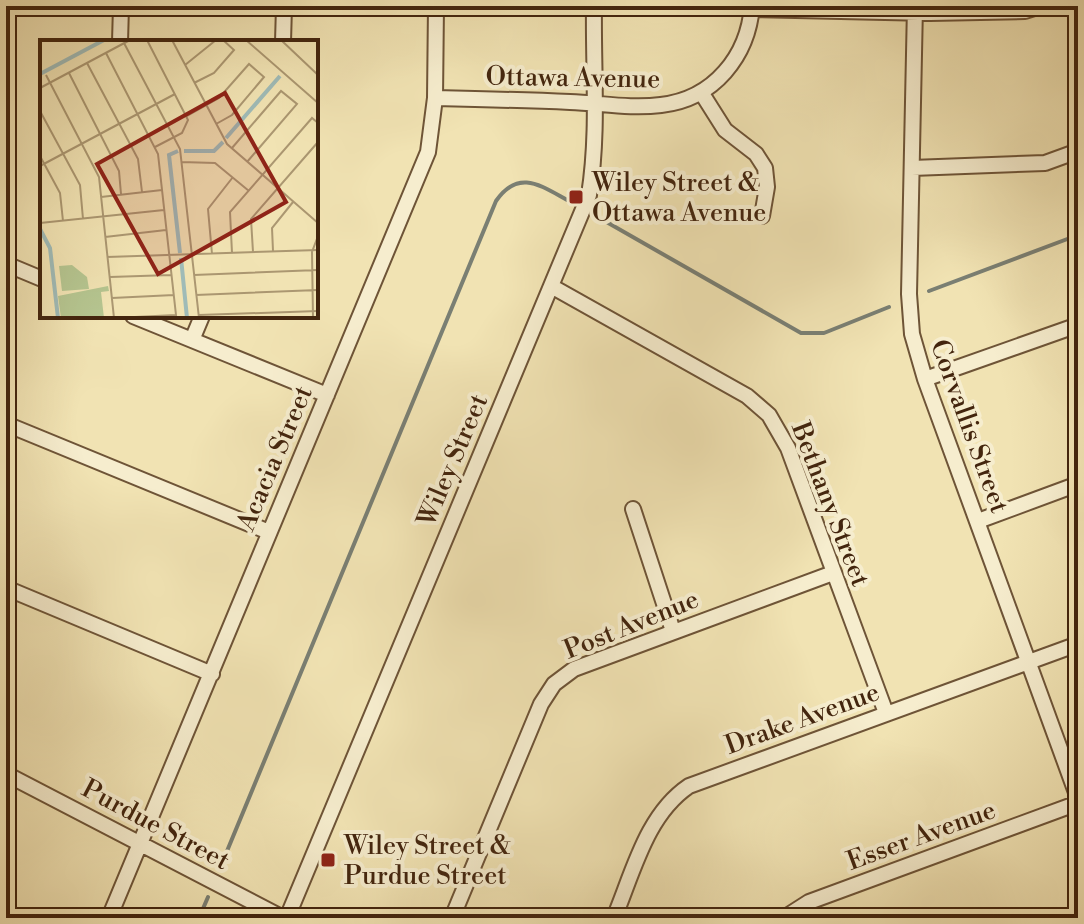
<svg xmlns="http://www.w3.org/2000/svg" width="1084" height="924" viewBox="0 0 1084 924" font-family="'Libre Bodoni',serif">
<style>
.lines{fill:none;stroke-linecap:round;stroke-linejoin:round}
.stream{stroke:#7a7f73;stroke-width:4}
.minor-casing{stroke:#6e5437;stroke-width:18}
.minor{stroke:#f6edce;stroke-width:14}
.poi-dot{fill:#8f2418;stroke:#f6edce;stroke-width:3}
.labels{text-anchor:middle;stroke-width:8;stroke-linejoin:round;paint-order:stroke}
.street-label{font-size:26px;fill:#43250e;stroke:#f6edce}
.poi-label{font-size:26px;fill:#43250e;stroke:#f6edce;text-anchor:start}
.inset-river{fill:none;stroke:#9fbbb7;stroke-width:4}
.inset-road{fill:none;stroke:#ab9771;stroke-width:2}
.view{fill:#8f2418;fill-opacity:0.15;stroke:#8f2418;stroke-width:4}
.inset-edge{fill:none;stroke:#43250e;stroke-width:4}
</style>
<rect width="100%" height="100%" fill="#f1e3b3"/>
<filter id="stains"><feTurbulence type="fractalNoise" baseFrequency=".0025" numOctaves="4"/><feColorMatrix values="0 0 0 0 .2 0 0 0 0 .09 0 0 0 0 .02 0 0 0 .5 -.17"/></filter>
<radialGradient id="worn" r=".72"><stop offset=".6" stop-color="#630" stop-opacity="0"/><stop offset="1" stop-color="#630" stop-opacity=".3"/></radialGradient>
<g class="lines">
<!-- stream -->
<path class="stream" d="M596,216L801,333H824L889,307
M929,291L1078,235
M220,868L496,201C519,168 541,186 569,201
M199,918L208,897"/>
<!-- minor casing -->
<g class="minor-casing">
<path id="minor" d="M915,6L909,294L912,334L925,379L1078,798
M752,9L930,13L1025,11L1041,6
M120,42L121,6
M283,42L284,6
M701,92L725,130L756,154L765,168L767,187L762,216
M435,98C480,99 525,100 570,102C600,103 631,109 661,105C714,99 748,56 752,6
M912,168L1045,163L1078,151
M6,264L42,279
M551,286L747,396L769,415L788,448L886,713
M133,316L327,395
M192,340L202,316
M925,379L1078,325
M6,424L269,532
M633,509L673,631
M978,521L1078,484
M6,588L212,674
M6,774L283,918
M109,918L428,152L435,98L436,6
M287,918L589,195C599,132 593,70 594,6
M452,918L541,704L554,684L574,669L833,573
M614,918C633,873 646,815 689,786L1078,644
M784,918L809,902L1078,803"/>
</g>
<!-- minor -->
<use href="#minor" class="minor"/>
</g>
<!-- markers -->
<g class="poi-dot">
<rect x="568" y="189" width="16" height="16" rx="4"/>
<rect x="320" y="852" width="16" height="16" rx="4"/>
</g>
<g class="labels">
<!-- street labels -->
<g class="street-label">
<text transform="translate(573 77) rotate(1)" y="9">Ottawa Avenue</text>
<text transform="translate(970 426) rotate(70)" y="9">Corvallis Street</text>
<text transform="translate(274 458) rotate(-67)" y="9">Acacia Street</text>
<text transform="translate(452 460) rotate(-67)" y="9">Wiley Street</text>
<text transform="translate(831 504) rotate(69)" y="9">Bethany Street</text>
<text transform="translate(631 624) rotate(-22)" y="9">Post Avenue</text>
<text transform="translate(802 718) rotate(-20)" y="9">Drake Avenue</text>
<text transform="translate(156 824) rotate(28)" y="9">Purdue Street</text>
<text transform="translate(921 835) rotate(-20)" y="9">Esser Avenue</text>
</g>
<!-- poi labels -->
<g class="poi-label">
<text x="592" y="191">Wiley Street &amp;<tspan x="592" dy="30">Ottawa Avenue</tspan></text>
<text x="344" y="854">Wiley Street &amp;<tspan x="344" dy="30">Purdue Street</tspan></text>
</g>
</g>
<!-- overview -->
<g transform="translate(40 40)">
<rect width="278" height="278" fill="#f1e3b3"/>
<path d="M32,225L47,237L49,249L22,251L19,226Z" fill="#b5c590"/>
<path d="M68,246L69,251L61,252L64,278H21L18,256Z" fill="#b5c590"/>
<path class="inset-river" d="M0,34L64,0M186,98L240,36M138,111L129,115L140,213M144,111H174L183,102M0,189L10,208L18,278M141,218L147,278"/>
<path class="inset-road" d="M107,0L148,80L142,93L115,107M132,0L187,104L278,183M206,0L278,63M241,0L278,35M84,3L140,109L159,278M47,23L98,119L102,152M145,25L176,0M29,33L79,131L81,154M6,35L59,137L74,278L136,275L118,114L66,13M154,43L174,33L194,10L183,0M0,48L90,0M0,71L40,145L43,179M147,76L179,58L209,24L224,37L192,75L176,84M192,108L241,51L257,64L207,122M0,116L20,153L23,181M141,122L175,123L209,151M0,126L135,54M61,157L122,150M0,183L124,170M65,197L126,190M233,211L232,188L253,162M213,212L211,179L278,102M192,213L190,172L272,78L278,83M172,214L168,169L193,137M67,217L278,210M154,235L278,230M70,237L131,235M156,255L278,250M72,258L134,255M159,275L278,271M273,278L272,212L278,196"/>
<path class="view" d="M185,53L246,162L118,234L57,124Z"/>
<rect width="278" height="278" class="inset-edge"/>
</g>
<!-- margin -->
<rect width="1084" height="924" fill="none" stroke="#f1e3b3" stroke-width="32"/>
<rect x="8" y="8" width="1068" height="908" fill="none" stroke="#43250e" stroke-width="4"/>
<rect x="16" y="16" width="1052" height="892" fill="none" stroke="#43250e" stroke-width="2"/>
<rect width="100%" height="100%" filter="url(#stains)"/>
<rect width="100%" height="100%" fill="url(#worn)"/>
</svg>
